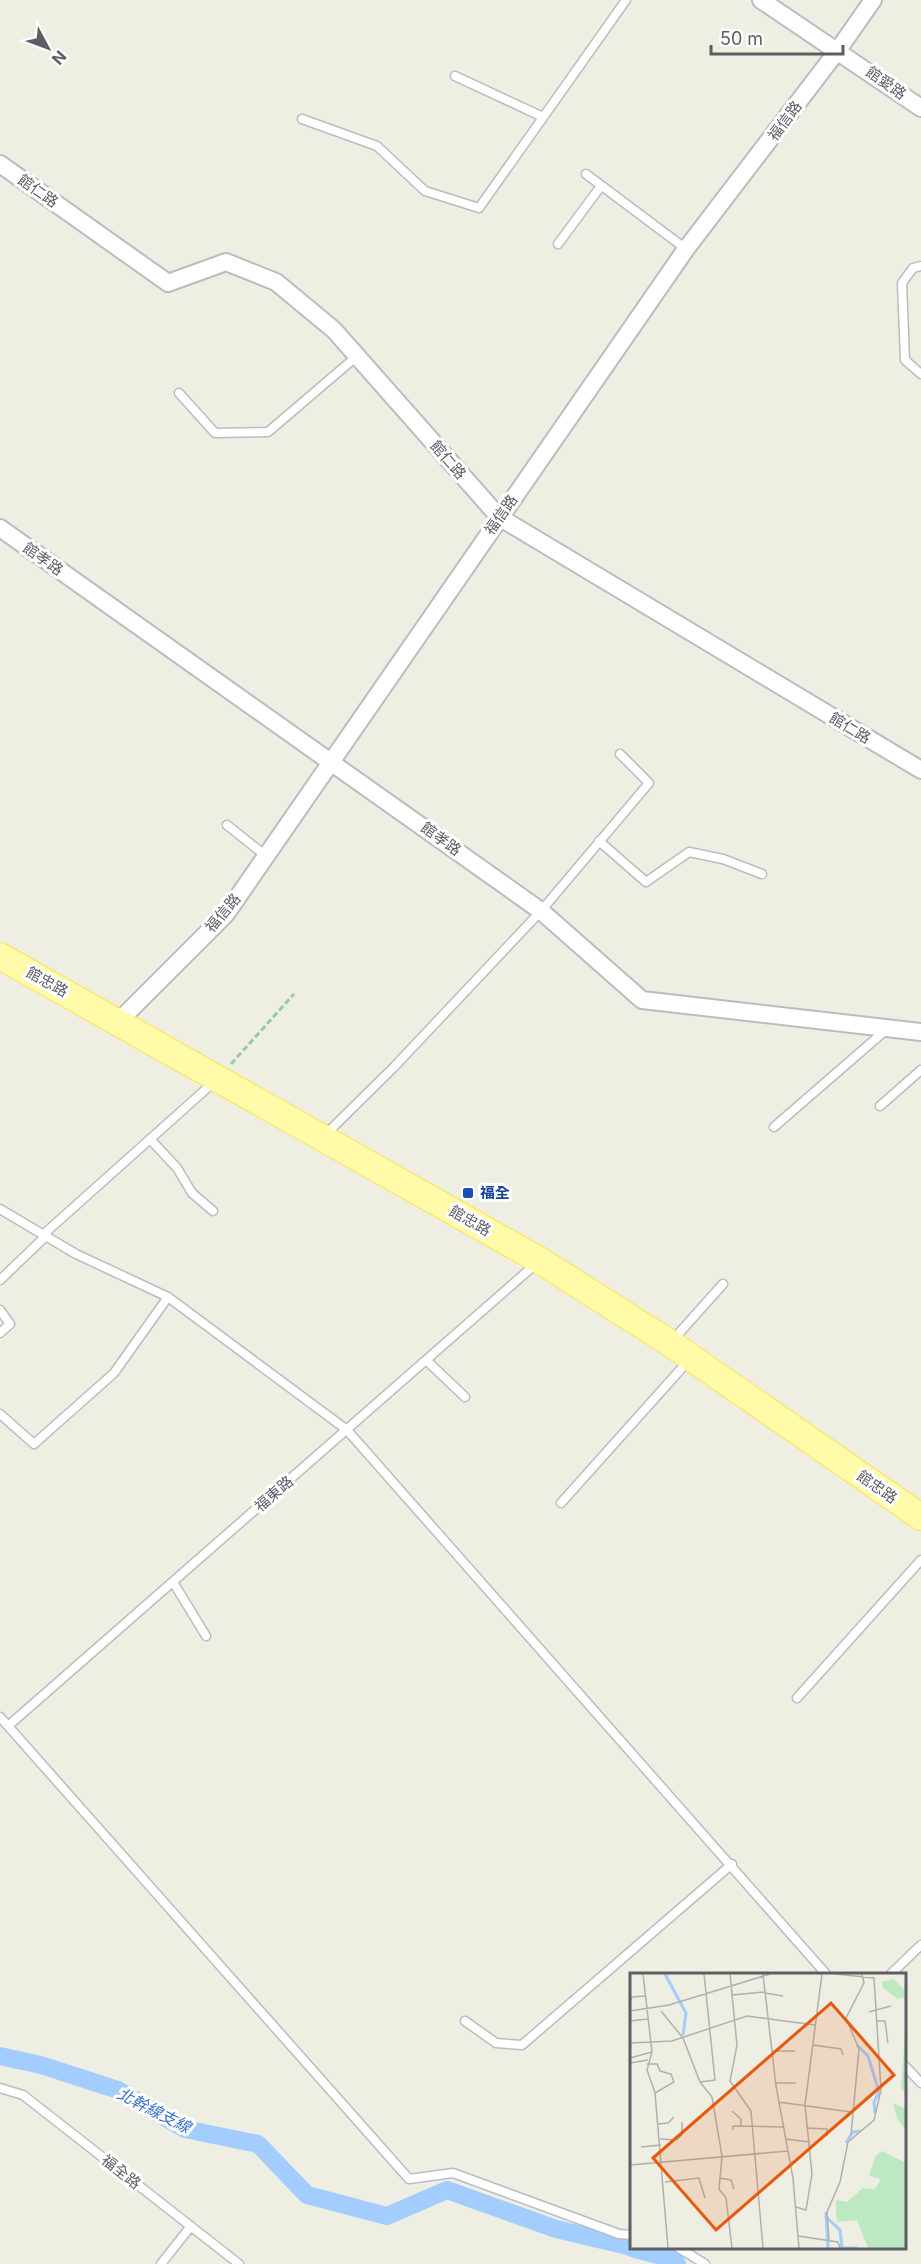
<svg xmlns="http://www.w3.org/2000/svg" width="921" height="2264" viewBox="0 0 921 2264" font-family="Inter,'Noto Sans TC',sans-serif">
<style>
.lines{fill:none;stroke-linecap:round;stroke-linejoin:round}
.canal{stroke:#a3ccff;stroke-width:18}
.service-casing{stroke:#bbbcc3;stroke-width:11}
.minor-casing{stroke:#bbbcc3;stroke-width:20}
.primary-casing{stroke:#fee24d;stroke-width:28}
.path{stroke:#95caab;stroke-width:3;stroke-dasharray:6 3;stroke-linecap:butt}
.service{stroke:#fff;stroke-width:8}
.minor{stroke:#fff;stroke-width:16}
.primary{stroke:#fffba8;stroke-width:26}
.transit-dot{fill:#1a4fb4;stroke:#fff;stroke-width:2}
.labels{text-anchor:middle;stroke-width:6;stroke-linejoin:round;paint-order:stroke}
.street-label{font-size:15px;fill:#5b5e65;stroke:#fff}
.transit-label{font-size:15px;font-weight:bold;fill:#164399;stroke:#fff;text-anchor:start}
.water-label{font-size:16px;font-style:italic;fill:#3a71ce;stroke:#fff}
.inset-river{fill:none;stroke:#a3ccff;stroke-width:3}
.inset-road{fill:none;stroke:#b0b0ad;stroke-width:1.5}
.view{fill:#e8590c;fill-opacity:0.15;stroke:#e8590c;stroke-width:3}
.inset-edge{fill:none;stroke:#5b5e65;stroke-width:3}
</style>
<rect width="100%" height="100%" fill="#efeee3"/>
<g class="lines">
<!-- canal -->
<path class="canal" d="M0,2056L41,2065L118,2090L185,2129L258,2144L307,2195L387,2216L447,2190L556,2229L632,2247
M632,2248L672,2259L677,2264"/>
<!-- service casing -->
<g class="service-casing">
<path id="service" d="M455,76L543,117
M302,119L377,146L425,191L479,208L626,0
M586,174L686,249
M558,244L601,186
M921,266L913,268L902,283L905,360L921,374
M179,393L215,433L268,432L357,356
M227,825L266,856
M599,841L646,882L689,852L723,859L762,874
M880,1106L921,1070
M774,1127L887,1029
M324,1136L394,1067L541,911L649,783L620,754
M150,1139L177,1168L192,1193L213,1211
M0,1209L76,1254L168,1297L347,1430L826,1974
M45,1233L214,1082
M0,1280L47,1235
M0,1310L10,1324L0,1333
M672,1341L723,1284
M426,1360L465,1397
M0,1414L34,1444L114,1373L168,1297
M561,1503L689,1360
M173,1582L206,1636
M797,1698L921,1560
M0,1717L409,2179L453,2173L619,2234L632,2235
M8,1726L538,1262
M891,1974L921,1945
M465,2021L496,2043L522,2045L732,1864
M904,2065L921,2083
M0,2088L23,2095L239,2264
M679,2248L705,2264
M161,2264L191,2226"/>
</g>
<!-- minor casing -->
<g class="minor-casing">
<path id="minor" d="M761,0L921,108
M0,164L168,283L226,262L276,282L334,330L499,517L921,770
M0,528L541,911L642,1000L921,1032
M119,1021L226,914L686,249L838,50L873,0"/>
</g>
<!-- primary casing -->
<g class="primary-casing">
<path id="primary" d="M0,956L539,1260L670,1343L921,1517"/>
</g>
<!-- path -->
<path class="path" d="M231,1064L294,994"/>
<!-- service -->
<use href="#service" class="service"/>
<!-- minor -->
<use href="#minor" class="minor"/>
<!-- primary -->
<use href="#primary" class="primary"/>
</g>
<!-- markers -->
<rect class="transit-dot" x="462" y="1187" width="12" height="12" rx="3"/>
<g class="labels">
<!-- street labels -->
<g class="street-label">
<text transform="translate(886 83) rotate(35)" y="5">館愛路</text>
<text transform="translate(785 121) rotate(-53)" y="5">福信路</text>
<text transform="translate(38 191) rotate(35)" y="5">館仁路</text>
<text transform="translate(448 460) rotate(49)" y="5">館仁路</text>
<text transform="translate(501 515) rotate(-55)" y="5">福信路</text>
<text transform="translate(43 559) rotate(35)" y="5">館孝路</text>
<text transform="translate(850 728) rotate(31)" y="5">館仁路</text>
<text transform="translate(441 839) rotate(36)" y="5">館孝路</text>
<text transform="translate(223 913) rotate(-50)" y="5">福信路</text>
<text transform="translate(47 982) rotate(29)" y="5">館忠路</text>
<text transform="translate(470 1221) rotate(30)" y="5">館忠路</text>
<text transform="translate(877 1487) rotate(35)" y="5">館忠路</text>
<text transform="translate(274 1494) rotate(-41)" y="5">福東路</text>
<text transform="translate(121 2172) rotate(38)" y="5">福全路</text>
</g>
<!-- transit labels -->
<g class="transit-label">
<text x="480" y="1198">福全</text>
</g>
<!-- water labels -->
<g class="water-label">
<text transform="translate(154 2110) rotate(27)" y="6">北幹線支線</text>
</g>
</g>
<!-- overview -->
<g transform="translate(630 1973)">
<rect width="276" height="276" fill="#efeee3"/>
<path d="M263,6L276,18V24L268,26L253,15L252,9ZM276,46V117H271ZM263,130L276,136V158L267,145ZM252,178L276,190V275H238L227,247L208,249L206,243V227L217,229L233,215L245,216L251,206L239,203L245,184Z" fill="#bde9c2"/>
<path class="inset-river" d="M35,1L56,40L53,62M227,72L238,83L249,119L244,129L245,140M216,170L223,159L230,158M196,239L198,275M195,243L210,257L212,275H227"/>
<path class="inset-road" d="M13,1L22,79L17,97L25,120L38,275M100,1L107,72L100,108L121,138L133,275M133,1L146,113L163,205L169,275M135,20L153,23M102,22L135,19M0,29L2,24L15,23M0,38L39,32L140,1M31,38L53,65L70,109L82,124L92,183L89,216L96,225L102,275M239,39L261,33M0,48L18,46M246,48H255L258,70M0,70L42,68L117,43L185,52M183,72L211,76L213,82M142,78H165M0,85L22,79M0,90L18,87M17,91H27L30,98L41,101L44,109L25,120M70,109L85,107L74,1M145,110H166M148,129L221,139M102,138L111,146V153M28,151L38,150L44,144M176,155L197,156V163M103,157V153L153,154M221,162L229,76L216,45L234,10L232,1M30,166L46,167L52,162V149M156,166L180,169M11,174L31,172M0,192L158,178M89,205L101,207L104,216M35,209L69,205L75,225M166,234L176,237L182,201L175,132L192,1M168,263L208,269L210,275M199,267L197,239L210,209L218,169L244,147L251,117L244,5L206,1"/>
<path class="view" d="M201,30L264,102L86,257L23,185Z"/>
<rect width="276" height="276" class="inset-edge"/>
</g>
<!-- north arrow -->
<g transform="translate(48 48) rotate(131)" stroke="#ffffff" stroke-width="4.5" paint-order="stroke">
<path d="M0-4.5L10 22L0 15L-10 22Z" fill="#5b5e65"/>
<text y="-9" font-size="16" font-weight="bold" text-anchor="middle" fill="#5b5e65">N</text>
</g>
<!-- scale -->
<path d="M711 45v9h132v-9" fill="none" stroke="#5b5e65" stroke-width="3"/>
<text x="720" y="45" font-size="18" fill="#5b5e65" stroke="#ffffff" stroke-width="4.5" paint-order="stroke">50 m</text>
</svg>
